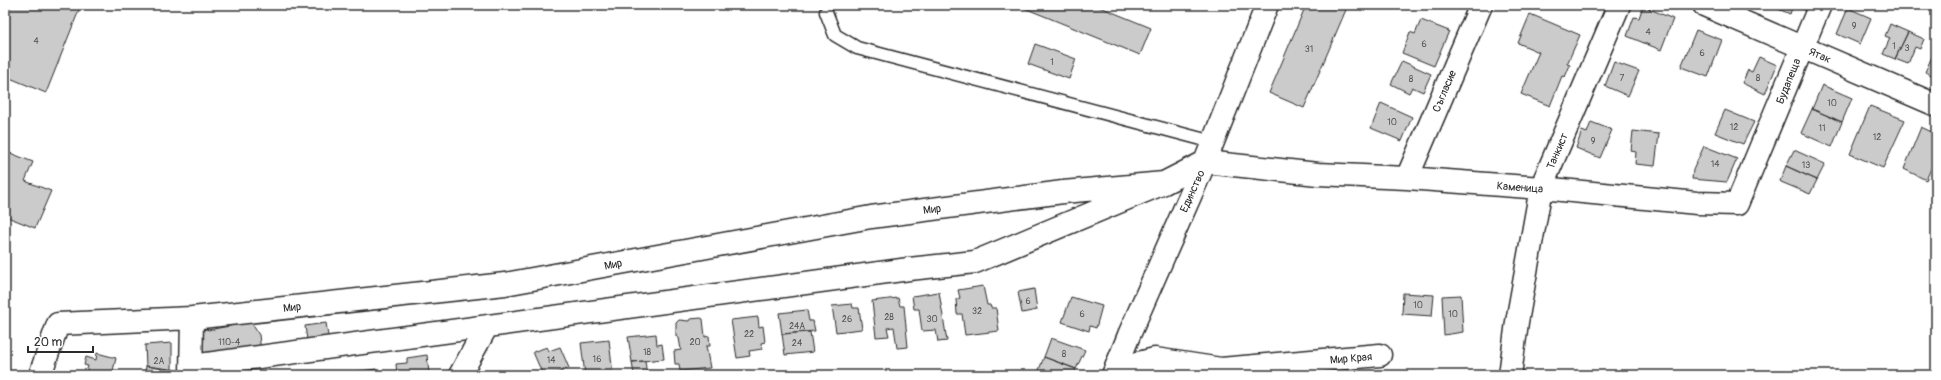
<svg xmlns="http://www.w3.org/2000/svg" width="1941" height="380" viewBox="0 0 1941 380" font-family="Pangolin,sans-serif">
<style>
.building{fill:#cbcbcb;stroke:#2b2b2b}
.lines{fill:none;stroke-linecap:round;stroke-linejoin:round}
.lane-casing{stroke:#2b2b2b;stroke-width:15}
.street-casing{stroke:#2b2b2b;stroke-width:25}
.lane{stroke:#fff;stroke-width:12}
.street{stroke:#fff;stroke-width:22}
.labels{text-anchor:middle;stroke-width:3;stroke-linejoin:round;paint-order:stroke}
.number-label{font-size:9px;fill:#535353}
.street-label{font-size:11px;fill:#2b2b2b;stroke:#fff}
</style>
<rect width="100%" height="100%" fill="#fff"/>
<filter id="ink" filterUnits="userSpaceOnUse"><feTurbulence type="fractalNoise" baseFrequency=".025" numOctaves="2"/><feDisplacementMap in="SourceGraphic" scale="8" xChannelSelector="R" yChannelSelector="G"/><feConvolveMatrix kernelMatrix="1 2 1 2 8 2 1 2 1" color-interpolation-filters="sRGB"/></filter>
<g filter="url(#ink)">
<!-- building -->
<path class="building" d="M5,5H81L46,93L5,76Z
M1017,5H1095L1151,28L1140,55Z
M1306,5H1348L1304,108L1269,93Z
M1769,5H1793L1790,14Z
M1643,6L1673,19L1661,50L1627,36L1634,17L1639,18Z
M1848,8L1871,18L1860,44L1837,34Z
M1530,14L1580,35L1567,64L1570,65L1565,77L1562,76L1550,106L1521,94L1539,52L1518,43Z
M1421,20L1449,31L1434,66L1402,53L1410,32L1415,34Z
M1890,24L1908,32L1895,59L1883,54L1890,38L1885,36Z
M1696,30L1722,40L1708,77L1681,67Z
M1908,32L1924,39L1920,49L1915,47L1908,64L1895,59Z
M1035,44L1076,59L1069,79L1028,64Z
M1936,48V77L1925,72Z
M1759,57L1777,65L1765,94L1742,83L1748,70L1752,72Z
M1402,61L1431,74L1423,92L1412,87L1409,93L1391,84Z
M1614,62L1639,71L1628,96L1605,86Z
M1822,85L1852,98L1842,122L1812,109Z
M1381,103L1412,117L1402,141L1371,128Z
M1870,106L1905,120L1883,168L1850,154Z
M1812,109L1842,122L1832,147L1801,133Z
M1725,110L1754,122L1743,144L1715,133Z
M1591,122L1612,130L1600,158L1576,148L1582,131L1587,133Z
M1921,127L1936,134V157L1926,180L1904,169Z
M1633,131L1659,134L1655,166L1635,164L1636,152L1631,151Z
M1704,146L1737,159L1727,182L1692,179L1693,170Z
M1794,150L1825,164L1817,180L1786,166Z
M5,151L33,162L25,181L51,191L35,228L5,216Z
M1786,166L1817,180L1810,194L1781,182L1780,181Z
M983,286L987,305H990L991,308H996L999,331L965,335L962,314H957L956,299L960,298L958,290Z
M1034,289L1037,310L1022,313L1018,292Z
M939,292L947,341L938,342L936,330L922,331L919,309H914L912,296Z
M1403,293L1434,295L1432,316L1402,314Z
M1461,295L1463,332L1444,335L1442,296Z
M1071,297L1102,306L1096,328L1090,326L1089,331L1062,322Z
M898,298L900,306H904L908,347L897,348L894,327L887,328L889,336L876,337L872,301Z
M852,304L853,308H859L862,329L836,332L832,306Z
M807,310L809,321H813L815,331L782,334L779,313Z
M758,317L759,327L763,326L765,342L761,343L762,349L749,351L750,356L737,358L731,320Z
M701,318L703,319L705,337L709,336L710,346H706L710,368L680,371L679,364H675L674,351L681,350L679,338L676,336V323L679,320L689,321L690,319Z
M251,322L259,335L261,351L200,355L198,330L207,329L208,330Z
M326,323L328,336L307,340L305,326Z
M810,332L813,352L785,355L782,334Z
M656,334L657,345L662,344L664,359L632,362L628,337Z
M1051,338L1085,350L1076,369L1044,357Z
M609,340L613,375H585L581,343Z
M172,343V370L146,366L145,345Z
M547,347L549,351L560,347L569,368L553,375H543L533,352Z
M97,353L116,358L112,375H85L88,366L84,365L86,357L96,360Z
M427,355L429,373L397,375L396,364L407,363V358Z
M1044,357L1076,369L1073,375H1037Z
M645,361L647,375H634L632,362Z
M146,366L176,370L175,375H145Z
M376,369L377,375H343V373Z"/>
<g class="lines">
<!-- lane casing -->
<g class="lane-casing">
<path id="lane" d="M826,12L835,35L857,48L1213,142"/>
</g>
<!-- street casing -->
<g class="street-casing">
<path id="street" d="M1704,5L1936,105
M1205,162L1318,174L1407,178L1541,188L1697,203L1737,204L1820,5
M1407,178L1481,5
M192,366L909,269L975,262L1164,183L1205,162
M40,375L58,324L192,318L505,284L871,217L1063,192L1164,183
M191,375L192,318
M460,375L487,326
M1113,375L1129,335L1205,162L1267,5
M1115,375L1135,364L1155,359L1221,369L1380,355
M1510,375L1517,322L1541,188L1619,5"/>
</g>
<!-- lane -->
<use href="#lane" class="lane"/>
<!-- street -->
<use href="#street" class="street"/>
</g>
</g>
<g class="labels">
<!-- number labels -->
<g class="number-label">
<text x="1854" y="29">9</text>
<text x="1648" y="35">4</text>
<text x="36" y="44">4</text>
<text x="1424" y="47">6</text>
<text x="1894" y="49">1</text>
<text x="1907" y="51">3</text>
<text x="1309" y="52">31</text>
<text x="1702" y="56">6</text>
<text x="1052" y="65">1</text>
<text x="1622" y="81">7</text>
<text x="1758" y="81">8</text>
<text x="1411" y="82">8</text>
<text x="1832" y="106">10</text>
<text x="1392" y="125">10</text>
<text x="1734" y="130">12</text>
<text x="1822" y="131">11</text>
<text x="1877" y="140">12</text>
<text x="1593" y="144">9</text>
<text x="1715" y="167">14</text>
<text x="1806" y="168">13</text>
<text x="1028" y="304">6</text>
<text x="1418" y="308">10</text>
<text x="977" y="314">32</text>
<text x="1082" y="317">6</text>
<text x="1453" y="317">10</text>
<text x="889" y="320">28</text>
<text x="847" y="322">26</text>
<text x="932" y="322">30</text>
<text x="797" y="329">24А</text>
<text x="749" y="337">22</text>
<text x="229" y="345">110-4</text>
<text x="695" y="345">20</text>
<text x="797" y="346">24</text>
<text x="647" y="355">18</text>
<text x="1064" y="357">8</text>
<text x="597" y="362">16</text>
<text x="551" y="363">14</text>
<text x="159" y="364">2А</text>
</g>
<!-- street labels -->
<g class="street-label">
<text transform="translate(1820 55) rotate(23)" y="4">Ятак</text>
<text transform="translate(1788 81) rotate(-68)" y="4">Будапеща</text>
<text transform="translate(1444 91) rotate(-67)" y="4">Съгласие</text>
<text transform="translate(1557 151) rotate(-67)" y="4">Танкист</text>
<text transform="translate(1520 187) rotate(4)" y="4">Каменица</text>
<text transform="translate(1192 191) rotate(-66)" y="4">Единство</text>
<text transform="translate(932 209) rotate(-7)" y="4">Мир</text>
<text transform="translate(613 264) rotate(-11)" y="4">Мир</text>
<text transform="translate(292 307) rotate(-6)" y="4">Мир</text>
<text transform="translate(1351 358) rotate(-5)" y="4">Мир Края</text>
</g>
</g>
<!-- margin -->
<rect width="1941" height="380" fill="none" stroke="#fff" stroke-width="20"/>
<rect x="10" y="10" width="1921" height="360" fill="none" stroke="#2b2b2b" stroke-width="1.5" filter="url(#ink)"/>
<!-- scale -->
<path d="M28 346v6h65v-6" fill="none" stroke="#2b2b2b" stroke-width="2"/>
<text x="34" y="346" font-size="12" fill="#2b2b2b" stroke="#ffffff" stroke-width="3" paint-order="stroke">20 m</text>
</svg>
